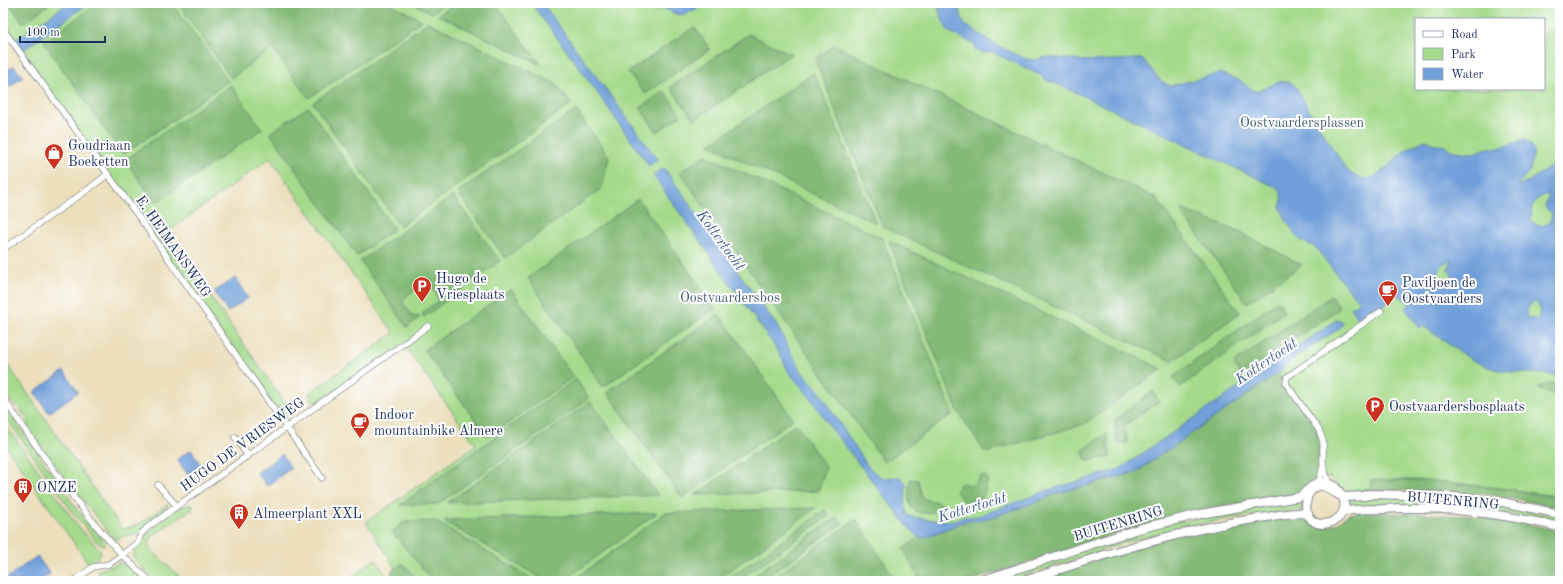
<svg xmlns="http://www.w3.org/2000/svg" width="1563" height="584" viewBox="0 0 1563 584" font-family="'Old Standard TT',serif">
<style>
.green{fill:#a4da8a;stroke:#608474;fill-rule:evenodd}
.forest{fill:#83ba76;stroke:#4f746a}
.water{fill:#709fd9;stroke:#46679c;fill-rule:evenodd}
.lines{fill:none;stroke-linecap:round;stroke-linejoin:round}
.minor-casing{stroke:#83878d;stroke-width:7}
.highway-casing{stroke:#83878d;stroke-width:10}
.minor{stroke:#fff;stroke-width:5.5}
.highway{stroke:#fff;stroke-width:8}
.labels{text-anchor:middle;stroke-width:4;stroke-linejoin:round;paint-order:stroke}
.park-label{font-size:14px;fill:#44626b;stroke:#fff}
.poi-label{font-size:14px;fill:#1b2f5e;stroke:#fff;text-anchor:start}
.street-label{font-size:14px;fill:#1b2f5e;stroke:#fff}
.water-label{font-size:15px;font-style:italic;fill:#3d5c8f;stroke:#fff}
</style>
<rect width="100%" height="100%" fill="#fff"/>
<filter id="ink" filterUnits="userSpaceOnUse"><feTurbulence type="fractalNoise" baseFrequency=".025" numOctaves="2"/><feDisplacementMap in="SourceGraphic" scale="8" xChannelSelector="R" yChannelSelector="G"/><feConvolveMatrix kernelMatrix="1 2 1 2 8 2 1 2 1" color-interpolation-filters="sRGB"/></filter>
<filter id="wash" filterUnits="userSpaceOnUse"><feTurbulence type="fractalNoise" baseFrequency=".012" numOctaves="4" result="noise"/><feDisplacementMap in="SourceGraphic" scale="16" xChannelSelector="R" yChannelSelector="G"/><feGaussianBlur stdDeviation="0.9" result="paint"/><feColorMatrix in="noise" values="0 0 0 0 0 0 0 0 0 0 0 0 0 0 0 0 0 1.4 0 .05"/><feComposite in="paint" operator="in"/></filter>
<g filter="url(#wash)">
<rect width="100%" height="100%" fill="#ebdfbc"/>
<!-- green -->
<path class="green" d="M3,3H1560V498L1548,495L1371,480V490C1354,491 1341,494 1330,477L1216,488L929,581H404L366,522L476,445L404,345L315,404L309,393L394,333L270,158L166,233L292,413L285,418H282L22,51L35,41L28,32L15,41L3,23ZM1416,19H1544V89H1416Z
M3,358L122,529L138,525L168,504L164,513L142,528L138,534L123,536L115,540L64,477L28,428L27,419L18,407L9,401L3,392Z
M3,404L77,509L105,543L104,546L96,541L71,510L3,413Z
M3,421L78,526L101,551L95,563H88L3,442Z
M1390,497L1486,503L1560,517V523L1499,512L1348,507L1347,500Z
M1272,504H1302V510L1241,517L1193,525L1133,540L1012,580L989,581L1141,531L1172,523Z
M193,505L192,511L190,510L152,536L149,544L151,550L182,579L180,581H157C151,576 135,563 133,557C130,544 173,509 184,506C187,505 190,505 193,505Z
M375,559L390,581H347Z
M120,563L131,569L144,581H107L96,571Z"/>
<!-- forest -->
<path class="forest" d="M9,3H51L23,23Z
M98,3H172L228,81L123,155L45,44V41Z
M178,3H388L422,20L309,98L272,48L231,78Z
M412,3H446L432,13Z
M456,3H495L540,64L438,15Z
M428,22L556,84L571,104L400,226L313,103Z
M694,27L710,49L645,94L628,72Z
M749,34L791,54L694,120L671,88L672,86Z
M834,45L1156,198L1240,313L1172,361L883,227L815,59Z
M813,73L818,82L876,223L709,145Z
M231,85L262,129L157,202L153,199L125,160Z
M664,91L680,114V116L657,132L640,108Z
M308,107L394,229L357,256L270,133Z
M576,110L609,157L602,188L505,258L458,192Z
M705,155L882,238L953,414L884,462L680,172Z
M453,196L500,261L424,317L422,313L438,301L436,294L430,285L426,284C418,288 405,294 403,303L412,316L420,317L407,327L360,261Z
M638,199L715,308L603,387L528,278Z
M1181,209L1239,232L1302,265L1247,303L1182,213Z
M889,241L1162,369L1084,424L998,449L989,452L984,451L958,411Z
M511,289L573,377L488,437L424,350Z
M1331,296L1340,308L1241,375L1235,365V362Z
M1278,301L1284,312L1180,387L1173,377Z
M719,314L793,419L682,498L607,392Z
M1277,374L1282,378L1283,383L1316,430L1321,456L1319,474L1313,481L1298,494L1215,507L1136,527L970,581H921L903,549L919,537L923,538L963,522L989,518L1039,501L1054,494L1136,472Z
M576,379L589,399L438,504L400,505Z
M1554,383L1560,385V399L1537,388L1546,384Z
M1153,391L1159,401L1124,426L1128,443L1117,444L1114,420Z
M591,402L658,495L447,503Z
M796,424L826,467L818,491L695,495Z
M1107,433L1110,457L1087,461L1082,451Z
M981,476H986L988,480L983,497L976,499L963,501L956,491C961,477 966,487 975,485Z
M910,479L918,480L922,498L927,500L939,502L945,508C932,514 910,518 909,499C908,493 909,486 910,479Z
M1371,480H1426L1516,490L1560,498V508C1536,503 1512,498 1488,495C1449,490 1410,491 1371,490Z
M816,508L715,581H572L665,513Z
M825,510L829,516L737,581H725Z
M1365,512L1470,516L1528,524L1560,531V576H1549L1513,581H1035L1124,551L1184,534L1294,515L1304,517L1325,527L1336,524L1349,514Z
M657,513L563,581H546L445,522V520Z
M837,517L843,523L761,581H746Z
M856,519L895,579L890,581H769Z
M435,521L536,581H433L392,532L404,522Z
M402,564L405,565L418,581H397L391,572Z"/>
<!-- water -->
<path class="water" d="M68,3H89L22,51L15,41Z
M531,3H542L658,160L653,162L649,166L579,67Z
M639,3H724L698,8L684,15L676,14L663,8L654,10Z
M937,3H957L964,24L994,44L1026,59L1034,60L1047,57L1087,61L1141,59C1153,67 1156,82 1171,86L1220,73L1239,80L1254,91H1259L1281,81L1290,82L1296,87L1314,119L1346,169C1370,193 1385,167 1403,152C1410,147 1418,143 1426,140L1436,145L1445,146L1453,151L1473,153L1488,148H1500L1524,139L1530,144L1534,151L1530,170L1518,185L1521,186L1560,161V376C1539,372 1516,375 1495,369C1470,363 1447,342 1426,328L1423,326L1420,328L1405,308L1410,304L1397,294L1380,308L1375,306L1358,318L1351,308L1359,302L1314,246C1296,243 1287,222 1280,207L1282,200L1280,189L1062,86L1046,80L1040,75L992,52L983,53L976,50L974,44L948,31L942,19ZM1549,194L1545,207L1552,214C1549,228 1543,227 1531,222C1531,206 1532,198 1549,194ZM1452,260L1448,269L1453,277L1447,282H1443L1438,279C1438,269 1441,262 1452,260ZM1537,301L1540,311L1538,320L1526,318C1526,310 1528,304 1537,301Z
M14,66L23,77L3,91V73Z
M664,168L777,326L801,371L817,388L869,468L882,478L900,477L906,483L905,504L907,515L912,517L930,520L948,521H955L964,517L979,516L1049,490L1120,469L1338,319L1343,322L1340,328L1297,356L1277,374L1136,472L1054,494L1039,501L989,518L963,522L923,538L919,537L909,528L831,428L810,397L789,372L778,351L653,175Z
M235,278L248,298L228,312L214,292Z
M64,371L78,392L49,413L34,392Z
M191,450L201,465L188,475L177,459Z
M282,454L291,468L267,486L257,473Z
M37,556L50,574L40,581H3Z"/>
</g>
<g filter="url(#ink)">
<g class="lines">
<!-- minor casing -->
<g class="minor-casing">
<path id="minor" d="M3,29L154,238L322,478
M3,249L90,188L108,174
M3,398C38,448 72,499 113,545C124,558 137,569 150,581
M235,437L248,456
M1319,482L1323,466
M1328,482L1323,464V441L1319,430L1287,385L1286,383L1287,377L1381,311
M158,485L177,506
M74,581L93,567L109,564L122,555L138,542L141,534L148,527L428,326"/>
</g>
<!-- highway casing -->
<g class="highway-casing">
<path id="highway" d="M1368,494L1445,496L1502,502L1560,514
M1343,512C1356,508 1369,510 1383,509C1441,505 1503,514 1560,527
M980,581L1138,529L1200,514L1299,497C1306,493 1310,485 1318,483C1325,481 1333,483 1337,489C1364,518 1309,541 1306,507C1306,502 1307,496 1310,492C1323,476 1333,496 1345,497L1364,496L1374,494
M1024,581C1102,555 1179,530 1260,518C1275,516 1293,511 1308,514"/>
</g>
<!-- minor -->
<use href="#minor" class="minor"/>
<!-- highway -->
<use href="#highway" class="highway"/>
</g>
</g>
<!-- icons -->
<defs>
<g id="shop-pin" transform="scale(1)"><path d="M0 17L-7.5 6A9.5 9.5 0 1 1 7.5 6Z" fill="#c8321e" stroke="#fff"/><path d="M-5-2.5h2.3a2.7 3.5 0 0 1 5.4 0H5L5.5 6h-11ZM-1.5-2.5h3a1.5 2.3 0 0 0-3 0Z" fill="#fff"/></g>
<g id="parking-pin" transform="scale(1)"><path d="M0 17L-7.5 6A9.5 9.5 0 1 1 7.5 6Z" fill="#c8321e" stroke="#fff"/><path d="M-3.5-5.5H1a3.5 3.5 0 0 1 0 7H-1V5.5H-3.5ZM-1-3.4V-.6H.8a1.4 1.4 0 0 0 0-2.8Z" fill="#fff"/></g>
<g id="cafe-pin" transform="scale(1)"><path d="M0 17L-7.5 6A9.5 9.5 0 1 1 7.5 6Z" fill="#c8321e" stroke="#fff"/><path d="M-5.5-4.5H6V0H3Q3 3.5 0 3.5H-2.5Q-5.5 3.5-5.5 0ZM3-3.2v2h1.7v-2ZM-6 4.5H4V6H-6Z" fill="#fff"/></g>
<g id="building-pin" transform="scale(1)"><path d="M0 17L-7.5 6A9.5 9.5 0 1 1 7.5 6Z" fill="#c8321e" stroke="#fff"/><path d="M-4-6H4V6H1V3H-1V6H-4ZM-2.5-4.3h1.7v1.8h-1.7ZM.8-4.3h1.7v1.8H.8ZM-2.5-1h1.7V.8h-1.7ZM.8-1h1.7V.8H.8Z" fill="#fff"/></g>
</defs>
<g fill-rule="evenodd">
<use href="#shop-pin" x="54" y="153"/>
<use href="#parking-pin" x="422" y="286"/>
<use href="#cafe-pin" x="1388" y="290"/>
<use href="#parking-pin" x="1375" y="406"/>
<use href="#cafe-pin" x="360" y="422"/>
<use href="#building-pin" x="23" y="487"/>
<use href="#building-pin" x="239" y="513"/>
</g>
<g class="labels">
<!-- park labels -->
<g class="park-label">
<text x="1302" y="127">Oostvaardersplassen</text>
<text x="730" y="302">Oostvaardersbos</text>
</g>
<!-- poi labels -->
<g class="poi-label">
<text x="68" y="150">Goudriaan<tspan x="68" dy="16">Boeketten</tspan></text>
<text x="436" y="283">Hugo de<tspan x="436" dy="16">Vriesplaats</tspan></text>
<text x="1402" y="287">Paviljoen de<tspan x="1402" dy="16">Oostvaarders</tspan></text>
<text x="1389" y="411">Oostvaardersbosplaats</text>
<text x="374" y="419">Indoor<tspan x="374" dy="16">mountainbike Almere</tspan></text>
<text x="37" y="492">ONZE</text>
<text x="253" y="518">Almeerplant XXL</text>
</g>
<!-- street labels -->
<g class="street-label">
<text transform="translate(174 246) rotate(55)" y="5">E. HEIMANSWEG</text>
<text transform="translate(242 444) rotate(-36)" y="5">HUGO DE VRIESWEG</text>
<text transform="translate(1453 500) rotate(5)" y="5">BUITENRING</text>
<text transform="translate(1118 523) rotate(-17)" y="5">BUITENRING</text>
</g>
<!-- water labels -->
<g class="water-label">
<text transform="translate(721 240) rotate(54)" y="5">Kottertocht</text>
<text transform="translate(1266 361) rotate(-34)" y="5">Kottertocht</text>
<text transform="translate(972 507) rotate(-17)" y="5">Kottertocht</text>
</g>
</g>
<!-- margin -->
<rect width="1563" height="584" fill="none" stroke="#fff" stroke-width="16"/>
<!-- legend -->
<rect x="1415" y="18" width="130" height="72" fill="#ffffff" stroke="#a4acbf"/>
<rect x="1423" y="31" width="20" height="6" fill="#ffffff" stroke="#a4acbf"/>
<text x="1451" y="38" font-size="12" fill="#1b2f5e">Road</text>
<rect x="1423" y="48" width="20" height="12" fill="#a4da8a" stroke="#a4acbf"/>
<text x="1451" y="58" font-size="12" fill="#1b2f5e">Park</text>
<rect x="1423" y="68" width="20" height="12" fill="#709fd9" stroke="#a4acbf"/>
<text x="1451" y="78" font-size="12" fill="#1b2f5e">Water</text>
<!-- scale -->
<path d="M20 36v6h85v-6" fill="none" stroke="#1b2f5e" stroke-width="2"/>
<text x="26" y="36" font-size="12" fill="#1b2f5e" stroke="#ffffff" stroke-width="3" paint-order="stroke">100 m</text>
</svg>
